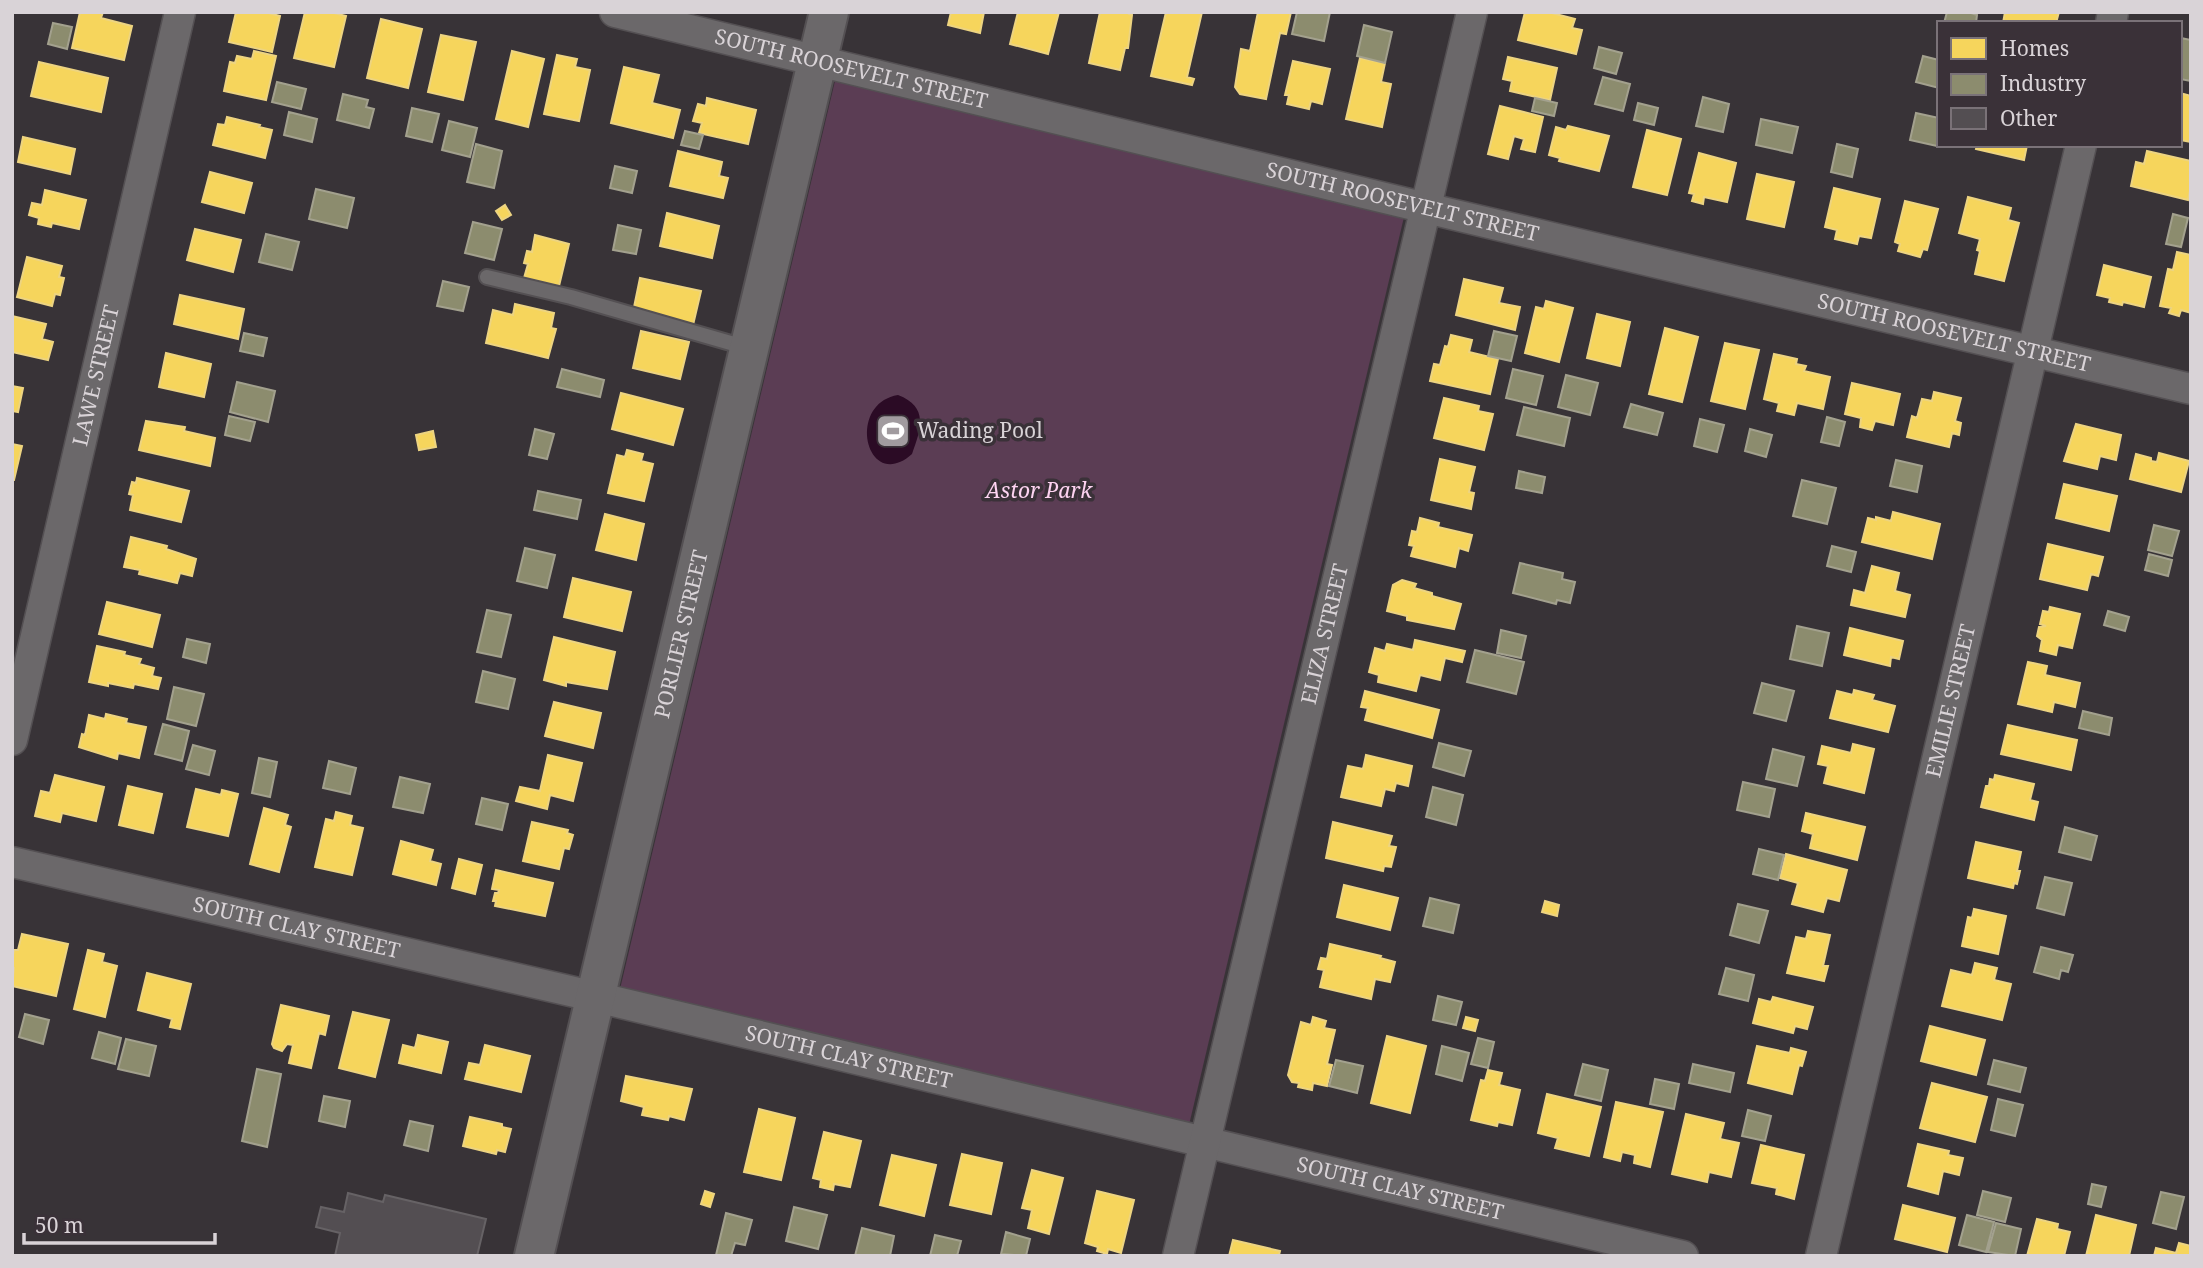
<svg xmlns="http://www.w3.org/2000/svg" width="2203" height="1268" viewBox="0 0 2203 1268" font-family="'Noto Serif',serif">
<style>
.green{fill:#5b3d54}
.water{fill:#2b0b25}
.homes{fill:#f6d55c;stroke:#edd481;stroke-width:2}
.industry{fill:#8c8c6e;stroke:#a3a18e;stroke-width:2}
.building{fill:#534e52;stroke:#666265;stroke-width:2}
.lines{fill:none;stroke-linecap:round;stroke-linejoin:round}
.lane-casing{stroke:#545053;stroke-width:18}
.street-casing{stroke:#545053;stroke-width:33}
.secondary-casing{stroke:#545053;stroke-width:42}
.lane{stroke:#6b686a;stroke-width:14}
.street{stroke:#6b686a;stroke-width:30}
.secondary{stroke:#6b686a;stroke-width:38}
.labels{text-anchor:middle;stroke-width:7;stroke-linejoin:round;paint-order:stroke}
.street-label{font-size:21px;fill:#d9d3d7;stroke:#3a3138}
.poi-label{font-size:21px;fill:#d9d3d7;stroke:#3a3138;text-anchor:start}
.park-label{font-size:21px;font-style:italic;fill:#fdd3f1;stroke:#3a3138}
</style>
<rect width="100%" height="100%" fill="#383337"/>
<!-- green -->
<path class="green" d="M835,81L1404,217L1189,1125L620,989Z"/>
<!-- water -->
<path class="water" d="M898,395C929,407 921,429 912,454C867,494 845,404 898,395Z"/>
<!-- homes -->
<path class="homes" d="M80,12H103L101,18L132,26L124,60L72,48Z
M236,12H265L280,16L272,52L229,42Z
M305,12H330L346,16L334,67L294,58Z
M951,12H984L980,33L948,25Z
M1018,12H1059L1048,54L1010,44Z
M1100,12H1130L1129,14L1132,15L1128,48H1125L1120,70L1089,63Z
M1166,12H1202L1187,77L1194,79L1192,85L1151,76Z
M1258,12H1291L1286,34L1280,33L1266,99L1240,94L1235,87L1241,49L1250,51Z
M1525,12H1548L1575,19L1572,28L1582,30L1576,54L1518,40Z
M2005,12H2059L2056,23H2003Z
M381,19L422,29L408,88L367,78Z
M441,35L476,42L463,100L428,92Z
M254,51L276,56L266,100L224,91L230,62L235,63L237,56L252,59Z
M512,51L544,59L528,127L496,119Z
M557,55L577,59L575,67L590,70L579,121L544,114Z
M1508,57L1557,68L1550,100L1510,91L1512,81L1503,79Z
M1360,58L1385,63L1381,82L1391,84L1382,127L1346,119Z
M1293,61L1330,69L1322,104L1311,101L1309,109L1287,104L1289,95H1285Z
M39,62L108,78L101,112L31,96Z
M624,67L659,75L652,103L680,110L673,138L611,123Z
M2180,93L2191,96V142L2180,140Z
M707,98L756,110L748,144L699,133L702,123L693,121L698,104L706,106Z
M1500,106L1543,117L1535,152L1521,149L1524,139L1514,136L1508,159L1488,154Z
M227,117L260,125L259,127L272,130L265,158L213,145L218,124L225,125Z
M1568,126L1609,136L1599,171L1559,161L1560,158L1549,155L1556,127L1566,130Z
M1647,130L1681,139L1667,195L1633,187Z
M23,137L75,149L70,174L18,162Z
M1977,145H2027L2024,160L1976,149Z
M678,151L722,162L719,176L728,178L723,198L670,186Z
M2147,151L2191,161V186L2188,200L2131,186L2136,162L2144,164Z
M1699,153L1736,163L1727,202L1704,197L1703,204L1692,201L1694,194L1689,193Z
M210,172L252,183L244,213L202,202Z
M1757,174L1794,182L1784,227L1747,219Z
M1834,188L1880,199L1871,238L1859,236L1857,244L1835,239L1837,230L1825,227Z
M45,190L86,200L79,229L52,223L51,227L38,224L39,218L29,215L32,203L42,205Z
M1968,197L2011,208L2008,220L2019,223L2004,281L1975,274L1980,251L1977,250L1980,239L1959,233Z
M1905,201L1938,209L1927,250L1923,249L1920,257L1898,251L1900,244L1895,242Z
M505,205L511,215L502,220L496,211Z
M667,213L719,226L712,258L660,246Z
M195,229L241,240L233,272L187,260Z
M535,235L569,244L559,286L524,278L528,264L524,263L527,251L532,252Z
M2177,252L2191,255V313L2181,310L2179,316L2169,313L2171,308L2160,306L2168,269L2173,270Z
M27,257L62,266L59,277L64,278L60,295L55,294L52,306L17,297Z
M2104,265L2151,277L2144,307L2123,302L2122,305L2109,302L2110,298L2097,295Z
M640,278L701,291L693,325L633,312Z
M1464,279L1503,288L1499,303L1520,307L1515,330L1456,315Z
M180,295L244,309L238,339L174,324Z
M1546,301L1573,308L1559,362L1525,353L1536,307L1544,309Z
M515,304L554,313L551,328L556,329L548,358L486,343L493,310L513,315Z
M1597,314L1630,322L1620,366L1587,358Z
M12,316L46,324L42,339L53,342L48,360L12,352Z
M1665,328L1698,337L1682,402L1649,394Z
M641,331L689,342L680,379L633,368Z
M1451,335L1472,340L1469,352L1498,359L1490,394L1430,381L1434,364L1440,365L1445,346L1448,347Z
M1725,343L1759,350L1745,409L1711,401Z
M166,353L211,364L204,397L159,387Z
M1774,354L1797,359L1796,364L1806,366L1804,371L1830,377L1823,409L1797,403L1794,415L1777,411L1779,403L1764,399Z
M1852,383L1900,394L1893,425L1875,421L1872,430L1860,427L1861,418L1845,414Z
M12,386L23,388L18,412L12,411Z
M1934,392L1961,398L1955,421L1961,423L1959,435L1952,433L1949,447L1907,437L1912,416L1917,418L1922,399L1932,401Z
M621,393L683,409L673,445L612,429Z
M1444,398L1479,406L1478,411L1493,414L1484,450L1434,438Z
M146,421L185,427L184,431L215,438L210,466L139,450Z
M2076,424L2121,435L2116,460L2100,456L2097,469L2064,461Z
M433,431L436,447L419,450L416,435Z
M12,444L22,446L14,480H12Z
M627,450L643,454L641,461L653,464L644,501L608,493L617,455L625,457Z
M2159,453L2189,461L2181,492L2130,479L2136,454L2151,458V461L2157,462Z
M1440,459L1475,467L1469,492L1474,493L1471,509L1431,500Z
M137,478L189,491L181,522L130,510L133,495L129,494L132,482L136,483Z
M2064,484L2117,496L2109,531L2056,518Z
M1893,512L1940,524L1932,559L1862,542L1868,518L1876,520V517L1891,521Z
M605,514L644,524L636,560L596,550Z
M1420,518L1439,523L1438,527L1472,535L1468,551L1459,548L1455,567L1411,556L1414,546L1409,545L1412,531L1417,532Z
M131,537L167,546L166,549L196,559L192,576L180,573L177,583L139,574L140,570L124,567Z
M2048,544L2103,557L2098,576L2091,574L2087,590L2040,579Z
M1872,566L1899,573L1895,591L1910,595L1905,617L1851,605L1854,590L1865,593Z
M573,578L631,592L622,631L564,617Z
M1402,580L1416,584L1414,588L1432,593V596L1461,604L1454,629L1407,620V616L1387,611L1393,585Z
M107,602L160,615L152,647L99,634Z
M2050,607L2080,614L2072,648L2058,645L2056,655L2040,651L2042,640L2037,636L2039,627L2046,626L2040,624L2043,611L2049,612Z
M1850,628L1903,641L1899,659L1891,657L1890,666L1844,655Z
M554,637L615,652L607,689L566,682V686L544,680Z
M1415,640L1465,651L1462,662L1445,658L1440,680L1420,675L1416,691L1378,682L1379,675L1369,672L1375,648L1385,651L1387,644L1413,650Z
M97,646L125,652L124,655L141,659L139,664L154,668L152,676L161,678L158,689L134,684L133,688L108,683V686L89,682Z
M2028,662L2047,666L2045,675L2080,683L2075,707L2054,702L2052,712L2018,704Z
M1854,690L1874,695L1872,700L1895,706L1888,732L1830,718L1837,691L1853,695Z
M1365,691L1439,710L1432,738L1365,720L1368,708L1361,707Z
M554,702L601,713L593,748L545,736Z
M106,714L127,719L126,723L146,727L139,758L118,753L117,759L79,747L82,734L85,735L89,715L105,719Z
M2008,725L2077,740L2071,770L2001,754Z
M1853,744L1874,749L1864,793L1824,783L1828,766L1818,764L1822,746L1851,753Z
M548,755L582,763L573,801L550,795L547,809L516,801L520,787L540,791Z
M1366,755L1412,766L1408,786L1396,783L1394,791L1385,789L1381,806L1341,797L1348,766L1363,769Z
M55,775L104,787L96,821L62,813L60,822L35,816L41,791L50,793Z
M1995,775L2034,784L2030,800L2038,802L2034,820L1981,807L1986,786H1989L1990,779L1994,780Z
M128,786L162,794L153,833L119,825Z
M196,789L221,795L222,790L238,794L228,836L187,827Z
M264,808L288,815L285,825L291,827L279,872L250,864Z
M336,812L352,816L350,825L363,828L352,875L315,867L326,819L334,821Z
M1806,813L1865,827L1857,860L1810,848L1813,834L1802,831Z
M532,822L568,830L567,833L573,835L569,849L564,848L559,869L523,861Z
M1333,822L1392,836L1389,846L1396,847L1391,867L1384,866L1383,871L1326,858Z
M401,841L433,850L430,861L441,864L436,885L393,874Z
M1976,842L2021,852L2017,871H2020L2017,884L2014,883L2013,888L1968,878Z
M1786,854L1847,870L1839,901L1827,898L1823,912L1792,904L1798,883L1780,878Z
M459,859L482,865L475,894L452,888Z
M496,870L553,883L545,916L495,906L496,901H493L495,893H498L499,890L492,889Z
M1344,885L1398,898L1390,930L1337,917Z
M1545,901L1559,905L1557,916L1542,912Z
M1974,909L2006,916L1998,954L1962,946L1968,917L1972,918Z
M1808,931L1830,935L1823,966H1828L1824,981L1787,973L1796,937L1806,939Z
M22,934L68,944L56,996L12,986L14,968L12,967V959L14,950H18Z
M1330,944L1381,956L1380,958L1395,962L1390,982L1375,979L1371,999L1320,987L1324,970L1318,969L1321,958L1327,959Z
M88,950L104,954L102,962L117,966L105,1017L74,1009Z
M1975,963L1997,968L1994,980L2011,984L2002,1020L1942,1006L1951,970L1972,975Z
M147,973L191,984L180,1029L170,1027L172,1019L138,1010Z
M1773,997L1813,1007L1807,1029L1795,1026L1793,1033L1753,1023L1759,999L1771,1002Z
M281,1005L329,1016L325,1035L319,1033L311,1068L289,1063L293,1045L287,1044L282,1051L274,1048L272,1044Z
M353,1012L389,1020L375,1077L339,1068Z
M1313,1017L1326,1021L1324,1028L1335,1030L1327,1064L1332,1065L1327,1086L1313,1083L1312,1090L1298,1087L1299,1083L1292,1082L1288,1075L1301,1022L1311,1025Z
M1466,1017L1478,1020L1475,1031L1463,1028Z
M1930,1026L1985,1040L1976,1075L1921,1061Z
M418,1035L448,1042L441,1073L399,1063L403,1045L415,1048Z
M1387,1036L1426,1046L1410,1113L1371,1103Z
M485,1045L530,1056L521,1092L465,1079L469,1063L480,1065Z
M1757,1046L1790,1053L1791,1048L1806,1052L1802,1066L1799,1065L1792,1094L1748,1083Z
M1488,1070L1502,1073L1499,1085L1520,1090L1512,1125L1498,1122L1497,1126L1471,1120L1481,1080L1485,1081Z
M626,1076L692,1089L684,1120L669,1116L668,1120L642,1115L644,1107L621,1101Z
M1932,1083L1987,1097L1975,1142L1920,1128Z
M1547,1094L1601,1107L1589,1156L1555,1148L1558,1138L1538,1133Z
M1616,1102L1663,1112L1650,1167L1634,1163L1635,1155L1622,1152L1620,1161L1604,1157Z
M759,1109L795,1118L781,1180L744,1172Z
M1686,1114L1724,1123L1720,1139L1739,1143L1731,1177L1709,1172L1707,1182L1672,1174Z
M470,1117L502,1124V1127L511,1129L505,1152L497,1150L496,1154L463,1146Z
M824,1132L861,1141L850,1187L834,1184L833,1190L820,1187L821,1180L813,1178Z
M1918,1144L1949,1151L1948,1155L1963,1158L1959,1175L1943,1171L1938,1194L1908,1186Z
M1761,1145L1804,1155L1794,1199L1776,1194L1777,1188L1752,1183Z
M962,1154L1002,1163L991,1214L950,1205Z
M892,1155L936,1165L924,1216L880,1205Z
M1032,1170L1063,1178L1049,1234L1028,1228L1032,1210L1022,1208Z
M705,1191L714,1194L710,1207L701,1204Z
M1097,1191L1134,1200L1121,1253L1108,1249L1107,1254L1097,1251L1098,1247L1085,1243Z
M1903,1205L1955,1218L1947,1252L1895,1239Z
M2096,1215L2136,1225L2129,1256H2086Z
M2037,1219L2058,1224L2057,1229L2070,1232L2064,1256H2027Z
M1233,1240L1280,1251L1279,1255L1284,1256H1229Z
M2179,1243L2191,1246V1256H2154L2156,1248L2176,1253Z"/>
<!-- industry -->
<path class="industry" d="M1297,12H1330L1324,41L1292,34Z
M1947,12H1968L1977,15L1976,23H1944Z
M53,23L72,27L67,49L48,44Z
M1364,25L1392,32L1385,63L1357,56Z
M2181,38L2191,40V81L2180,79Z
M1599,47L1622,53L1616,74L1594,68Z
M1923,56L1939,60V88L1916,82Z
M1603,77L1630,84L1623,111L1595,104Z
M277,82L306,89L301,109L272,102Z
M343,94L368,100L366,107L374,109L369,128L337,120Z
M1703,97L1729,104L1723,132L1696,126Z
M1535,98L1557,103L1554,116L1532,111Z
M1638,103L1658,108L1654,125L1634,120Z
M412,108L439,114L432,142L406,136Z
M289,112L317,119L312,142L284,135Z
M1916,113L1939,118L1937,146L1910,140Z
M1761,119L1798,127L1792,153L1756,145Z
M449,121L477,128L470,157L442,150Z
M685,131L703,135L699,149L681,145Z
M476,144L502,151L494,188L467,182Z
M1837,144L1858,149L1852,177L1831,172Z
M615,166L637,171L632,193L610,188Z
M316,189L354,198L347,228L309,219Z
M2173,214L2188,218L2181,247L2166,244Z
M473,222L502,229L494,260L465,253Z
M618,225L641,230L636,254L613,250Z
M266,234L299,242L292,270L259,262Z
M443,281L469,287L463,311L437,306Z
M1494,331L1517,336L1511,361L1488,356Z
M244,333L267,338L263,356L240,351Z
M562,369L604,380L600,397L557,387Z
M1513,369L1543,376L1536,405L1506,398Z
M1566,375L1598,383L1590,415L1558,407Z
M237,382L275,391L268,422L230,412Z
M1631,404L1663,413L1657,435L1624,427Z
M1524,407L1570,418L1564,446L1517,435Z
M229,416L255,422L250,441L225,435Z
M1827,417L1845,422L1839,446L1821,442Z
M1700,419L1724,425L1717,452L1694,446Z
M535,429L554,434L547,459L529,455Z
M1750,429L1772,435L1766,457L1745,451Z
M1896,460L1922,466L1917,492L1890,486Z
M1519,471L1545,477L1542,493L1516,488Z
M1802,480L1836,488L1827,524L1793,516Z
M538,491L581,500L577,519L534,510Z
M2154,525L2179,531L2172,556L2148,550Z
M1832,546L1856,552L1851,572L1827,566Z
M525,548L555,555L547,588L517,581Z
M2149,554L2172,560L2168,576L2145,570Z
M1520,563L1563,573L1562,579L1575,582L1570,603L1557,600L1556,604L1513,593Z
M487,610L511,615L501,657L477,652Z
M2108,611L2129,617L2125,631L2104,625Z
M1797,626L1829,633L1822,666L1790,659Z
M1501,630L1526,636L1521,658L1497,653Z
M187,639L210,644L206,663L183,657Z
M1475,650L1524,662L1516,694L1467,682Z
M483,671L515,679L508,709L476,702Z
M1762,683L1794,691L1786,721L1754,713Z
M174,687L204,694L196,726L167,719Z
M2083,711L2112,718L2109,735L2079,728Z
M163,724L189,731L182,761L155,754Z
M1439,743L1471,751L1464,776L1433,767Z
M193,745L215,751L209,775L186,769Z
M1773,749L1804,757L1797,786L1766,779Z
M259,758L277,762L270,797L252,793Z
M329,761L356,768L350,794L323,788Z
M400,777L430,784L423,813L393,807Z
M1743,782L1775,789L1769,817L1737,810Z
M1433,787L1463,795L1456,825L1426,817Z
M482,798L508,804L502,830L476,824Z
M2065,827L2097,836L2091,860L2059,852Z
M1759,849L1784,855L1778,880L1753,874Z
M2045,877L2072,883L2064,915L2037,908Z
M1430,898L1459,905L1453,933L1423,926Z
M1738,904L1768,911L1759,943L1730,935Z
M2041,947L2073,955L2068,972L2061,970L2059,979L2034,972Z
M1726,968L1754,975L1748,1001L1719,994Z
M1438,996L1462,1002L1456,1025L1433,1020Z
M25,1014L49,1020L43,1044L19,1037Z
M99,1032L121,1038L115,1064L92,1058Z
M1478,1038L1494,1042L1488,1068L1471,1064Z
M126,1039L156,1046L149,1076L118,1069Z
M1442,1046L1469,1053L1462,1081L1436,1074Z
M1336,1060L1363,1066L1357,1093L1329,1086Z
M1994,1060L2026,1068L2020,1092L1988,1084Z
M1583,1064L1608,1070L1601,1101L1575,1095Z
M1693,1064L1734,1073L1730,1092L1689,1083Z
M257,1069L281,1074L267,1147L242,1141Z
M1655,1079L1679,1084L1674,1109L1650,1104Z
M324,1096L350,1101L345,1127L319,1121Z
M1998,1099L2023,1105L2015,1136L1991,1130Z
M1748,1110L1771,1116L1765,1141L1742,1136Z
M410,1121L433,1126L428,1151L404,1145Z
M2092,1184L2106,1187L2101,1207L2088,1204Z
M1983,1191L2011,1198L2005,1222L1977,1215Z
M2161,1192L2184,1197L2176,1229L2153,1223Z
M794,1207L827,1215L818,1249L786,1241Z
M726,1213L752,1220L745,1245L735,1243L731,1256H719L716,1255Z
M1967,1215L1994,1222L1986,1252L1959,1245Z
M1996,1223L2021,1229L2015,1256L1988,1252Z
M862,1228L894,1236L890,1256H855Z
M1006,1232L1030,1239L1026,1256L1001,1254Z
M935,1235L961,1241L957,1256H930Z"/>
<!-- building -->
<path class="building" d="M348,1193L383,1202L385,1195L486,1219L477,1256H335L340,1233L316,1227L321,1207L344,1212Z"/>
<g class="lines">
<!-- lane casing -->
<g class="lane-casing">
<path id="lane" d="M487,277L571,297L748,348"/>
</g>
<!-- street casing -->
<g class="street-casing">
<g id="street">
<path id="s1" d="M615,12L1451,214L2191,389"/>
<path d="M2111,23L2113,12"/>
<path id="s2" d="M12,740L180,12"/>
<path id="s3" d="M12,862L596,997L1683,1256"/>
<path id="s4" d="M1178,1256L1472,12"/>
<path id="s5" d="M1821,1256L2081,145"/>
</g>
</g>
<!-- secondary casing -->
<g class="secondary-casing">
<g id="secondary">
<path id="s6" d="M534,1256L829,12"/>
</g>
</g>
<!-- lane -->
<use href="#lane" class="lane"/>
<!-- street -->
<use href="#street" class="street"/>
<!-- secondary -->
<use href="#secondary" class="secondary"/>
</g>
<!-- icons -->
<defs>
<g id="stadium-square" transform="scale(1.75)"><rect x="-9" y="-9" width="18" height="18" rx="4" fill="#a19b9f" stroke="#3a3138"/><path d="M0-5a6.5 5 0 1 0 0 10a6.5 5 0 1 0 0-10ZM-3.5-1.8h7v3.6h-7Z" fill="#fff"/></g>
</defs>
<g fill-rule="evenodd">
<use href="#stadium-square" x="893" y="431"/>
</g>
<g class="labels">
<!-- street labels -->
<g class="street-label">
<text dy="7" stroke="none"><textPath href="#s1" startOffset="243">SOUTH ROOSEVELT STREET</textPath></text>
<text dy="7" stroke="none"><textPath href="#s1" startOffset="810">SOUTH ROOSEVELT STREET</textPath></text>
<text dy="7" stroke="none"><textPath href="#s1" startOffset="1377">SOUTH ROOSEVELT STREET</textPath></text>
<text dy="7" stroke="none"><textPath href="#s2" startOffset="374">LAWE STREET</textPath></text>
<text dy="7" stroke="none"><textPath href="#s6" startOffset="639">PORLIER STREET</textPath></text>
<text dy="7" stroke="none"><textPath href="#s4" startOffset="639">ELIZA STREET</textPath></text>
<text dy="7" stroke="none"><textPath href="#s5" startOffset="570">EMILIE STREET</textPath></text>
<text dy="7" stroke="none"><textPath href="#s3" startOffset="292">SOUTH CLAY STREET</textPath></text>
<text dy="7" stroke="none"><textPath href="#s3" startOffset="859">SOUTH CLAY STREET</textPath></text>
<text dy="7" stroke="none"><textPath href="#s3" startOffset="1426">SOUTH CLAY STREET</textPath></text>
</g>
<!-- poi labels -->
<g class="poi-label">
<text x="917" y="438">Wading Pool</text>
</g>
<!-- park labels -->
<g class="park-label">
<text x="1039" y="498">Astor Park</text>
</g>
</g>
<!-- border -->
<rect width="2203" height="1268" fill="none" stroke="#d9d3d7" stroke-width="28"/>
<!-- legend -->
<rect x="1937" y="21" width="245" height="126" fill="#3a3138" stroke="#7a7278" stroke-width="2"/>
<rect x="1951" y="38" width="35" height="21" fill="#f6d55c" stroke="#7a7278" stroke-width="2"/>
<text x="2000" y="56" font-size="21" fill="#d9d3d7">Homes</text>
<rect x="1951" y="74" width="35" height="21" fill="#8c8c6e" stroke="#7a7278" stroke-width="2"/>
<text x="2000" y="91" font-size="21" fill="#d9d3d7">Industry</text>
<rect x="1951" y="108" width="35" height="21" fill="#534e52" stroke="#7a7278" stroke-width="2"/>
<text x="2000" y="126" font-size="21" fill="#d9d3d7">Other</text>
<!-- scale -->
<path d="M24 1233v10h191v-10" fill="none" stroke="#d9d3d7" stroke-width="3.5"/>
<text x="35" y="1233" font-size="21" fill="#d9d3d7" stroke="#3a3138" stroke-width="5" paint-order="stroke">50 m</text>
</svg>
